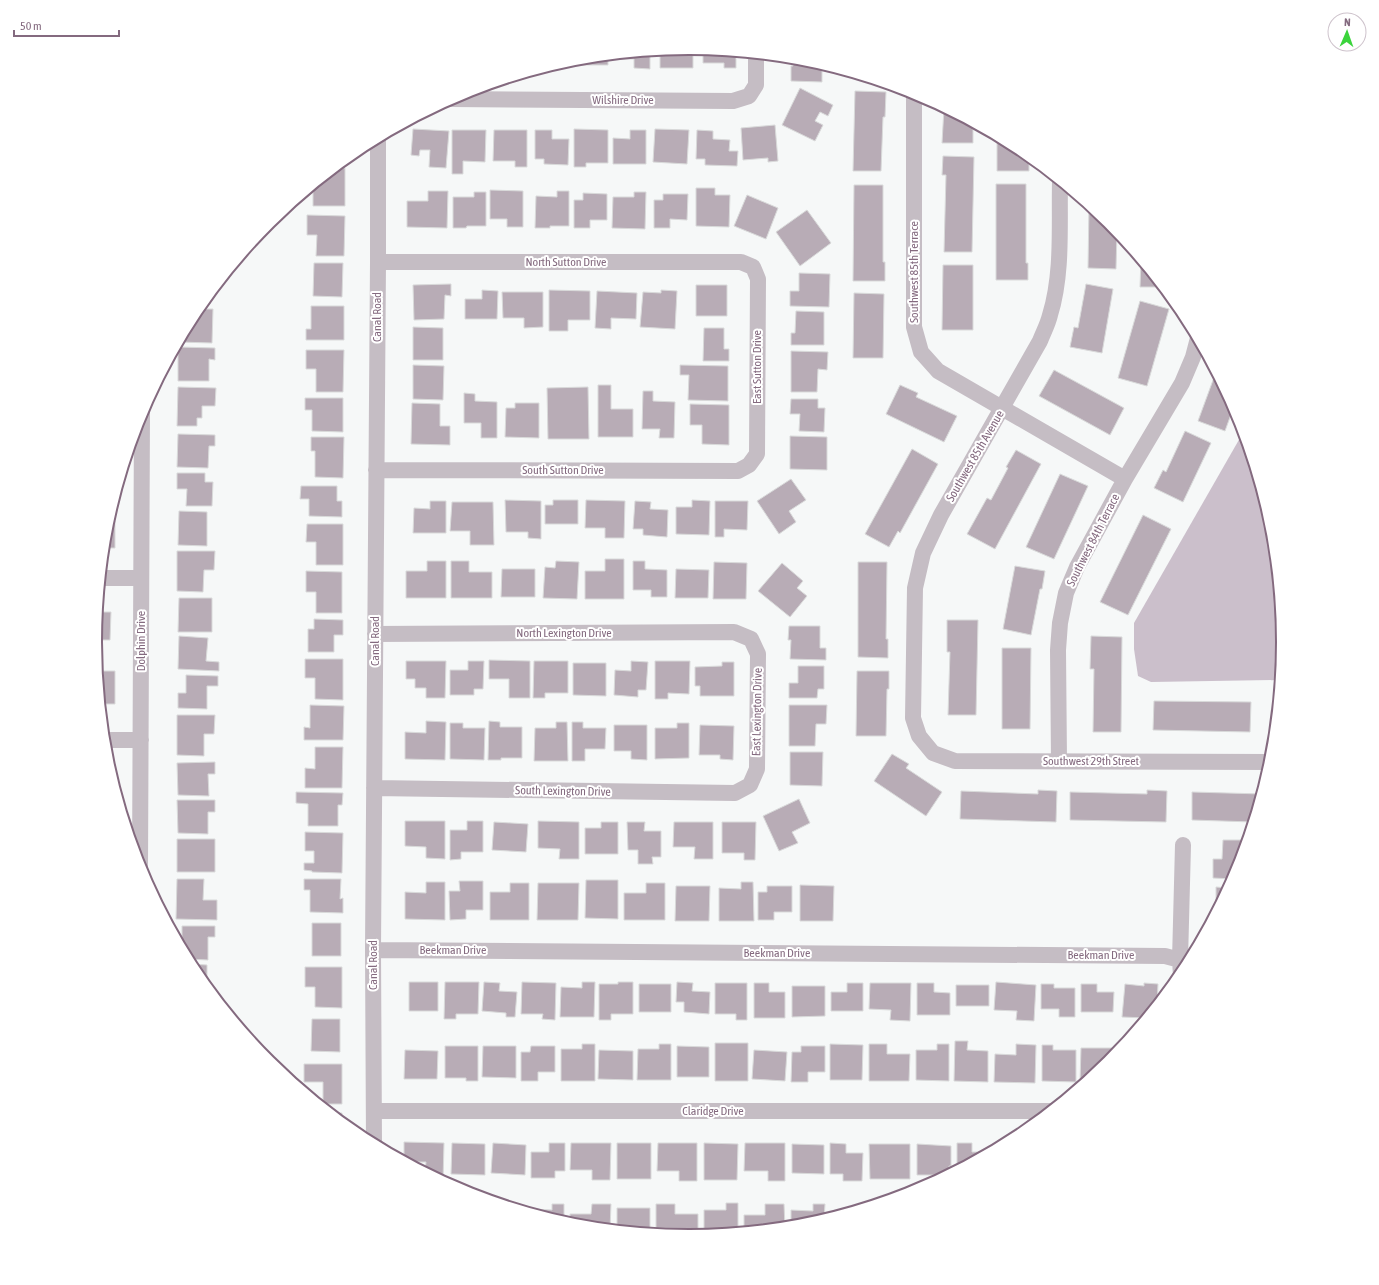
<svg xmlns="http://www.w3.org/2000/svg" width="1379" height="1285" viewBox="0 0 1379 1285" font-family="'Asap Condensed',sans-serif">
<style>
.water{fill:#cbbfcb}
.building{fill:#b8acb6;stroke:#d9dada}
.lines{fill:none;stroke-linecap:round;stroke-linejoin:round}
.minor{stroke:#c5bdc4;stroke-width:16}
.labels{text-anchor:middle;stroke-width:4;stroke-linejoin:round;paint-order:stroke}
.street-label{font-size:12px;fill:#846a7f;stroke:#fff}
.rim{fill:none;stroke:#846a7f;stroke-width:2}
</style>
<rect width="100%" height="100%" fill="#f6f8f8"/>
<!-- water -->
<path class="water" d="M1244,431L1273,527L1284,643L1280,680L1151,682L1138,676L1134,649V623Z"/>
<!-- building -->
<path class="building" d="M690,48H693V68H660V51Z
M703,49L736,53V68H724V63H703Z
M650,52V69L634,68V59H617V55Z
M608,56V65H575V59Z
M793,58L806,59L822,64V82L791,81V66H793Z
M571,60V66H552Z
M854,74L867,78H853Z
M800,88L833,105L828,116L820,112L815,121L823,125L815,141L782,125Z
M855,91L886,92L885,117H883L881,171H853Z
M944,108L973,123V143H942Z
M775,125L778,161L768,162V158L743,160L741,128Z
M413,129L449,131L446,168L429,167L430,150H420L419,156L411,155Z
M574,129L608,130V163H586V167H574Z
M655,129L689,130L687,164L653,162Z
M452,130H486L485,162L463,161V174H452Z
M494,130H527V167H515V161H493Z
M535,130H552V139H569L568,165L544,164V159H535Z
M630,130H646V164H613V138L630,139Z
M697,130L713,131V139L730,140L729,151H738L737,166L705,165V159H696Z
M997,136L1020,148L1029,156V171H997Z
M943,156L974,157L972,252H944L946,175H942Z
M335,168H345V206H313V186Z
M996,184H1026V263H1028V280H996Z
M854,185H883V262H885V281H853Z
M696,188H715V195H730L729,227L696,226Z
M490,190L523,191V227H507V219H490Z
M428,191H448L447,228L407,227V201H428Z
M557,191H569V226H550V228H535L536,196L557,197Z
M474,192H486V226H467L466,228H453V197H474Z
M634,192H646L645,229L612,228L613,197H634Z
M583,193L607,194V220H590V228H574V200H583Z
M663,194H688L687,220L670,219V228H654V200H663Z
M747,195L778,208L766,239L734,226Z
M1089,205L1110,222L1117,231L1116,269L1088,268Z
M807,210L831,243L800,266L776,232Z
M307,215L345,216L344,256H316L317,235H307Z
M1141,259L1163,287H1140Z
M314,263H343L342,297L313,296Z
M943,265H973V330H942Z
M799,273L830,274L829,307L790,306V291H799Z
M451,284V296L445,295L444,319L414,320L413,285Z
M1086,284L1113,289L1102,353L1070,347L1074,327L1078,328Z
M696,285H727V316H696Z
M482,290L498,291L497,319H465V299H482Z
M549,290L590,291V320H568V331H549Z
M661,290L677,291L675,329L640,327L643,292L661,293Z
M597,291L637,293L636,319L611,318V329L595,328Z
M502,292H543V327L524,328V318H503Z
M854,293L884,294L883,358H853Z
M210,294V304H202Z
M1140,301L1169,309L1147,386L1118,378Z
M311,306H344V340H306V329H311Z
M198,309H213L212,343L179,342Z
M796,311L824,312V345H791V333H795Z
M413,327L443,328V360H413Z
M704,328H724V349H729V361H703Z
M178,347L215,348V360L209,359V381H178Z
M306,350H344L343,392H316V369H306Z
M791,351L828,352L827,370L818,369L817,392H791Z
M413,365L444,366L443,400L413,399Z
M680,365L728,366V401L688,400L689,375H680Z
M1054,370L1124,408L1110,435L1039,396Z
M1216,372L1234,406L1225,431L1198,421Z
M598,385H611V409H633V437H598Z
M900,385L918,393L916,397L957,416L944,442L886,414Z
M178,387L216,388L215,406H202V418H197V426H177Z
M588,387L589,439H548L547,388Z
M643,391H653V401L675,402L674,438H659L660,429H642Z
M464,393L475,394V401L497,402V438H481V423H464Z
M305,398H343V432L312,431V410H305Z
M791,399H818V408H825L824,432L799,431L800,414H790Z
M412,403L440,404V426H450V445L411,444Z
M515,403H539V438L505,437L506,408H515Z
M690,404L729,405V445L702,444V425H690Z
M1185,431L1211,443L1183,502L1154,488L1163,470L1166,472Z
M178,434L215,435V446H209L208,468L177,467Z
M790,436L827,437V470L790,469Z
M311,437H344L343,478L315,477V451H311Z
M912,449L938,464L900,533L898,531L889,547L865,534Z
M1016,450L1041,464L995,549L967,534L987,498L991,500L1008,468L1006,467Z
M177,473H205V482H213L212,506H186L187,489H177Z
M1060,474L1088,486L1054,559L1026,547Z
M791,479L806,500L789,511L796,522L779,534L757,501Z
M301,486H337V501H342V517L309,516V499H300Z
M505,500L541,501V539L528,538V532H506Z
M553,500H578V524H545V505H553Z
M586,500L625,501L624,538H605V528H585Z
M692,500L710,501L709,535L676,534V507H692Z
M430,501H446V533H413L414,508L430,509Z
M635,501L651,502L650,509L668,510L667,537L643,535V529H633Z
M715,501H748L747,530L724,529V537H715Z
M452,502H493L494,545H470V531H450Z
M179,511L207,512V546L178,545Z
M1143,515L1171,529L1128,615L1100,602Z
M108,521H115V548H104Z
M307,524H343V565H316V542H306Z
M177,551H215L214,570H204L203,592L177,591Z
M605,559H624V599H585V571H605Z
M427,561H446V598H406V571H427Z
M451,561H469V572H492V598H451Z
M556,561L579,562L577,599L543,598L545,567L555,568Z
M633,561H645V569L667,570V597H651V590H633Z
M714,562L747,563L746,599H713Z
M858,562H887L886,639H888V658L858,657Z
M782,563L803,581L797,588L807,596L790,617L758,591Z
M1015,566L1045,571L1042,589H1040L1031,635L1003,629Z
M502,569H535V597H501Z
M676,569L709,570L708,598H675Z
M306,571L342,572V613H316V592H306Z
M179,598H212V632H178Z
M98,612H111L110,640H95Z
M314,619L343,620V635H334V652H308V629H314Z
M947,620H978L976,715H948L950,652H947Z
M789,626H820V648H826V660L790,659L791,640H788Z
M179,636L208,638L206,661L219,662V671L178,669Z
M1091,636L1122,637L1121,732H1093L1094,669H1090Z
M1002,648H1031L1030,729H1002Z
M305,659H343V700L315,699V678H305Z
M489,660L530,661V698H509V679H489Z
M406,661H446L445,698H426V688H415V679H406Z
M468,661H484L483,689H474V695H450V670H468Z
M534,661H568V693H545V698H533Z
M631,661L648,662L646,690H638V697L614,695L615,670L631,671Z
M655,661H690L689,694L668,693V699H655Z
M722,662H734V696H700V686H695V667L722,666Z
M573,663H606V696L573,695Z
M798,666H824V689H818L817,698H789V683H798Z
M103,671H115V704H101L98,677H103Z
M857,671H889V689H887L886,736H856Z
M186,675L218,676V686H207V709L178,708V693H186Z
M1154,701L1251,702L1250,732L1153,730Z
M310,705L344,706L343,740H304V727L310,728Z
M789,705H827L826,724H816L815,746H789Z
M177,715H215L214,734H204V756L177,755Z
M426,721L446,722L445,760L405,759V732L426,733Z
M489,721L500,722V727H522V758H501V760H488Z
M556,722H567L568,761H534L535,728H556Z
M572,722H583V728H606L605,749H585V761H572Z
M450,723H463V728H485L484,760L450,759Z
M677,723H689V758L655,759V728H677Z
M614,725H647V760L631,759V751H614Z
M700,725L734,726L733,760L720,759V755H699Z
M315,747H343L342,788H305V768L315,769Z
M790,752H823L822,786L790,785Z
M892,754L909,764L906,768L942,792L926,816L874,781Z
M215,762V774H208L209,796L178,795L177,763Z
M1038,790L1057,791L1056,822L960,819L961,791L1038,794Z
M1147,790L1167,791L1166,822L1070,820V792L1147,794Z
M296,792L343,793L342,805H338V826H308V804L296,803Z
M1192,792L1262,794L1253,822L1192,820Z
M799,799L810,823L792,832L798,843L779,851L763,816Z
M177,800H215V812H208V834L178,833Z
M405,821H445V859L426,858V847L405,846Z
M467,821H483V852H461V859L450,860V830H467Z
M538,821L579,822V859H559L560,849L538,848Z
M494,822L528,824L526,852L492,850Z
M601,822H618V854H585V828H601Z
M627,822H645L644,831H661V857H652L653,864H638V850H628Z
M674,822H713V859H694L695,847H673Z
M722,822H756L755,860H744V853H722Z
M305,832L343,833L342,873L312,872V871L304,870V863H314V851H305Z
M177,839H215V872H177Z
M1223,840H1245V849L1239,870L1234,879L1213,878V859H1222Z
M177,879H204L203,900H217V920L176,919Z
M304,879H341L340,899L343,898V913L310,912V890H304Z
M586,880H618V919L585,918Z
M459,881H483V910H466V919L450,920L449,891H460Z
M426,882H445V920L405,919V892L426,893Z
M741,882H753L754,921H719V888L741,889Z
M510,883H529V920H490V892H510Z
M538,883H579L578,920H537Z
M646,883H665V920H624V893H646Z
M800,885L834,886L833,921H800Z
M676,886H710L709,921H675Z
M767,886H792V912H774V920H758V892H767Z
M1216,887L1229,888L1222,901H1216Z
M1213,909H1218L1213,918Z
M312,923H341V956H312Z
M182,926H215V937H208V960L188,959L180,945H182Z
M191,964L207,965V987L195,973Z
M305,967H342V1008L315,1007V987H305Z
M409,982H438V1011H409Z
M445,982H479L478,1014H456V1019H444Z
M484,982L500,983L499,991L517,992L515,1017H506V1013L482,1011Z
M522,982L556,983L555,1020L542,1019L543,1014H521Z
M582,982H595L594,1017H560L561,987L582,988Z
M618,982H633V1014H611V1020H599V984H618Z
M677,982L693,983L692,991L710,992L709,1014L684,1012V1002H676Z
M996,982L1036,985L1034,1021L1016,1020L1017,1011L994,1010Z
M715,983H747V1020H736V1014H715Z
M754,983H769V992H785V1018H754Z
M847,983H863V1011H831V992H847Z
M870,983H911L910,1021L890,1020L891,1010L869,1009Z
M917,983H934V992L950,993V1015H917Z
M1144,983L1158,984L1157,1006L1147,1018L1122,1017L1125,984L1144,986Z
M639,984H671V1012H639Z
M1041,984H1054V988H1075V1017H1059V1009H1041Z
M1081,984H1097V992H1114L1113,1012H1081Z
M956,985H989V1006H956Z
M792,986H825V1016L792,1017Z
M312,1019H340V1052L311,1051Z
M955,1041H968L967,1050L988,1051V1082L954,1081Z
M715,1043H748V1081H715Z
M582,1044H595V1081H561V1049H582Z
M659,1044H671V1080H637L638,1049H659Z
M830,1044L863,1045L862,1080H830Z
M869,1044H887V1054H910L909,1081H869Z
M937,1044H949V1081L916,1080V1050H937Z
M1016,1044L1036,1045L1035,1083L994,1082L995,1054L1016,1055Z
M1042,1045H1053V1050H1076V1082L1042,1081Z
M445,1046H478V1081H466V1078H445Z
M483,1046H516V1078L482,1077Z
M531,1046H555V1072H538V1081H521V1052H530Z
M677,1046L709,1047V1077H677Z
M801,1046H825V1072H808V1082H791L792,1052H801Z
M1081,1048H1114V1058L1110,1063L1087,1082H1080Z
M405,1050L438,1051L437,1079H404Z
M599,1050L633,1051V1080L598,1079Z
M754,1050L787,1052L785,1081L752,1079Z
M304,1064H342V1104H323V1082H304Z
M330,1113H342V1122Z
M404,1142L444,1143L443,1181L425,1172L426,1162H407L404,1161Z
M452,1143L485,1144V1175L451,1174Z
M493,1143L526,1145L525,1175L491,1173Z
M549,1143H565V1171H555V1178H531V1152H549Z
M571,1143H611L610,1180H592V1170H570Z
M617,1143H651V1179H617Z
M658,1143H697V1181H679V1171H657Z
M704,1143L738,1144L737,1180H704Z
M745,1143H785V1181H768V1171H744Z
M830,1143L846,1144V1153H863L862,1181H843V1174H830Z
M957,1143H972V1152H989V1153L957,1170Z
M792,1144L824,1145V1174L792,1173Z
M869,1144H910V1179H870Z
M917,1144L951,1146V1166H949V1175L939,1180V1175H917Z
M995,1144H1006L995,1150Z
M726,1203H738V1232L704,1236V1210H726Z
M552,1204H564V1223L531,1213V1209L552,1210Z
M592,1204H611L610,1229L570,1224V1214H591Z
M656,1204H675V1214H698V1236L689,1237L656,1234Z
M765,1204H784L785,1228L744,1232V1215H765Z
M813,1204H825L824,1220L805,1226L791,1227V1210L813,1211Z
M617,1208H650V1233L617,1230Z
M852,1211L829,1218V1212Z"/>
<g class="lines">
<!-- minor -->
<path class="minor" d="M914,92V327L921,352L938,371L1125,479
M452,99L733,101L749,96L756,85V55
M1060,181C1059,225 1063,273 1050,315C1048,324 1043,333 1040,341L941,515L923,553L915,588L913,718L919,736L933,753L955,761L1272,762
M376,470L738,471L749,465L757,454L758,279L753,267L741,262H378
M101,578H141
M105,740H141
M1059,761L1058,650L1060,623L1066,593L1077,567L1125,479L1182,383L1193,357L1198,338
M374,788L735,793L750,785L757,769L758,654L751,639L734,632L375,634
M140,870L142,412
M373,950L1165,956L1180,960
M1181,976L1180,960L1183,845
M374,1111H1052
M374,1144L373,950L378,262V138"/>
</g>
<g class="labels">
<!-- street labels -->
<g class="street-label">
<text x="623" y="104">Wilshire Drive</text>
<text x="566" y="266">North Sutton Drive</text>
<text transform="translate(914 272) rotate(-90)" y="4">Southwest 85th Terrace</text>
<text transform="translate(377 317) rotate(-90)" y="4">Canal Road</text>
<text transform="translate(757 367) rotate(-90)" y="4">East Sutton Drive</text>
<text transform="translate(975 456) rotate(-60)" y="4">Southwest 85th Avenue</text>
<text x="563" y="474">South Sutton Drive</text>
<text transform="translate(1093 540) rotate(-63)" y="4">Southwest 84th Terrace</text>
<text x="564" y="637">North Lexington Drive</text>
<text transform="translate(141 641) rotate(-90)" y="4">Dolphin Drive</text>
<text transform="translate(375 641) rotate(-90)" y="4">Canal Road</text>
<text transform="translate(757 712) rotate(-89)" y="4">East Lexington Drive</text>
<text x="1091" y="765">Southwest 29th Street</text>
<text transform="translate(563 791) rotate(1)" y="4">South Lexington Drive</text>
<text x="453" y="954">Beekman Drive</text>
<text x="777" y="957">Beekman Drive</text>
<text x="1101" y="959">Beekman Drive</text>
<text transform="translate(373 965) rotate(-90)" y="4">Canal Road</text>
<text x="713" y="1115">Claridge Drive</text>
</g>
</g>
<!-- crop -->
<path d="M0 0H1379V1285H0ZM102 642a587 587 0 1 1 1174 0a587 587 0 1 1-1174 0Z" fill="#fff" fill-rule="evenodd"/>
<path class="rim" d="M102 642a587 587 0 1 1 1174 0a587 587 0 1 1-1174 0Z"/>
<!-- north arrow -->
<g transform="translate(1347 32) rotate(2)"><circle r="19" fill="#ffffff" stroke="#cec3cc"/>
<path d="M0-3L7 15L0 10L-7 15Z" fill="#3bd43c"/>
<text y="-6" font-size="11" font-weight="bold" text-anchor="middle" fill="#846a7f">N</text>
</g>
<!-- scale -->
<path d="M14 30v6h105v-6" fill="none" stroke="#846a7f" stroke-width="2"/>
<text x="20" y="30" font-size="12" fill="#846a7f" stroke="#ffffff" stroke-width="3" paint-order="stroke">50 m</text>
</svg>
